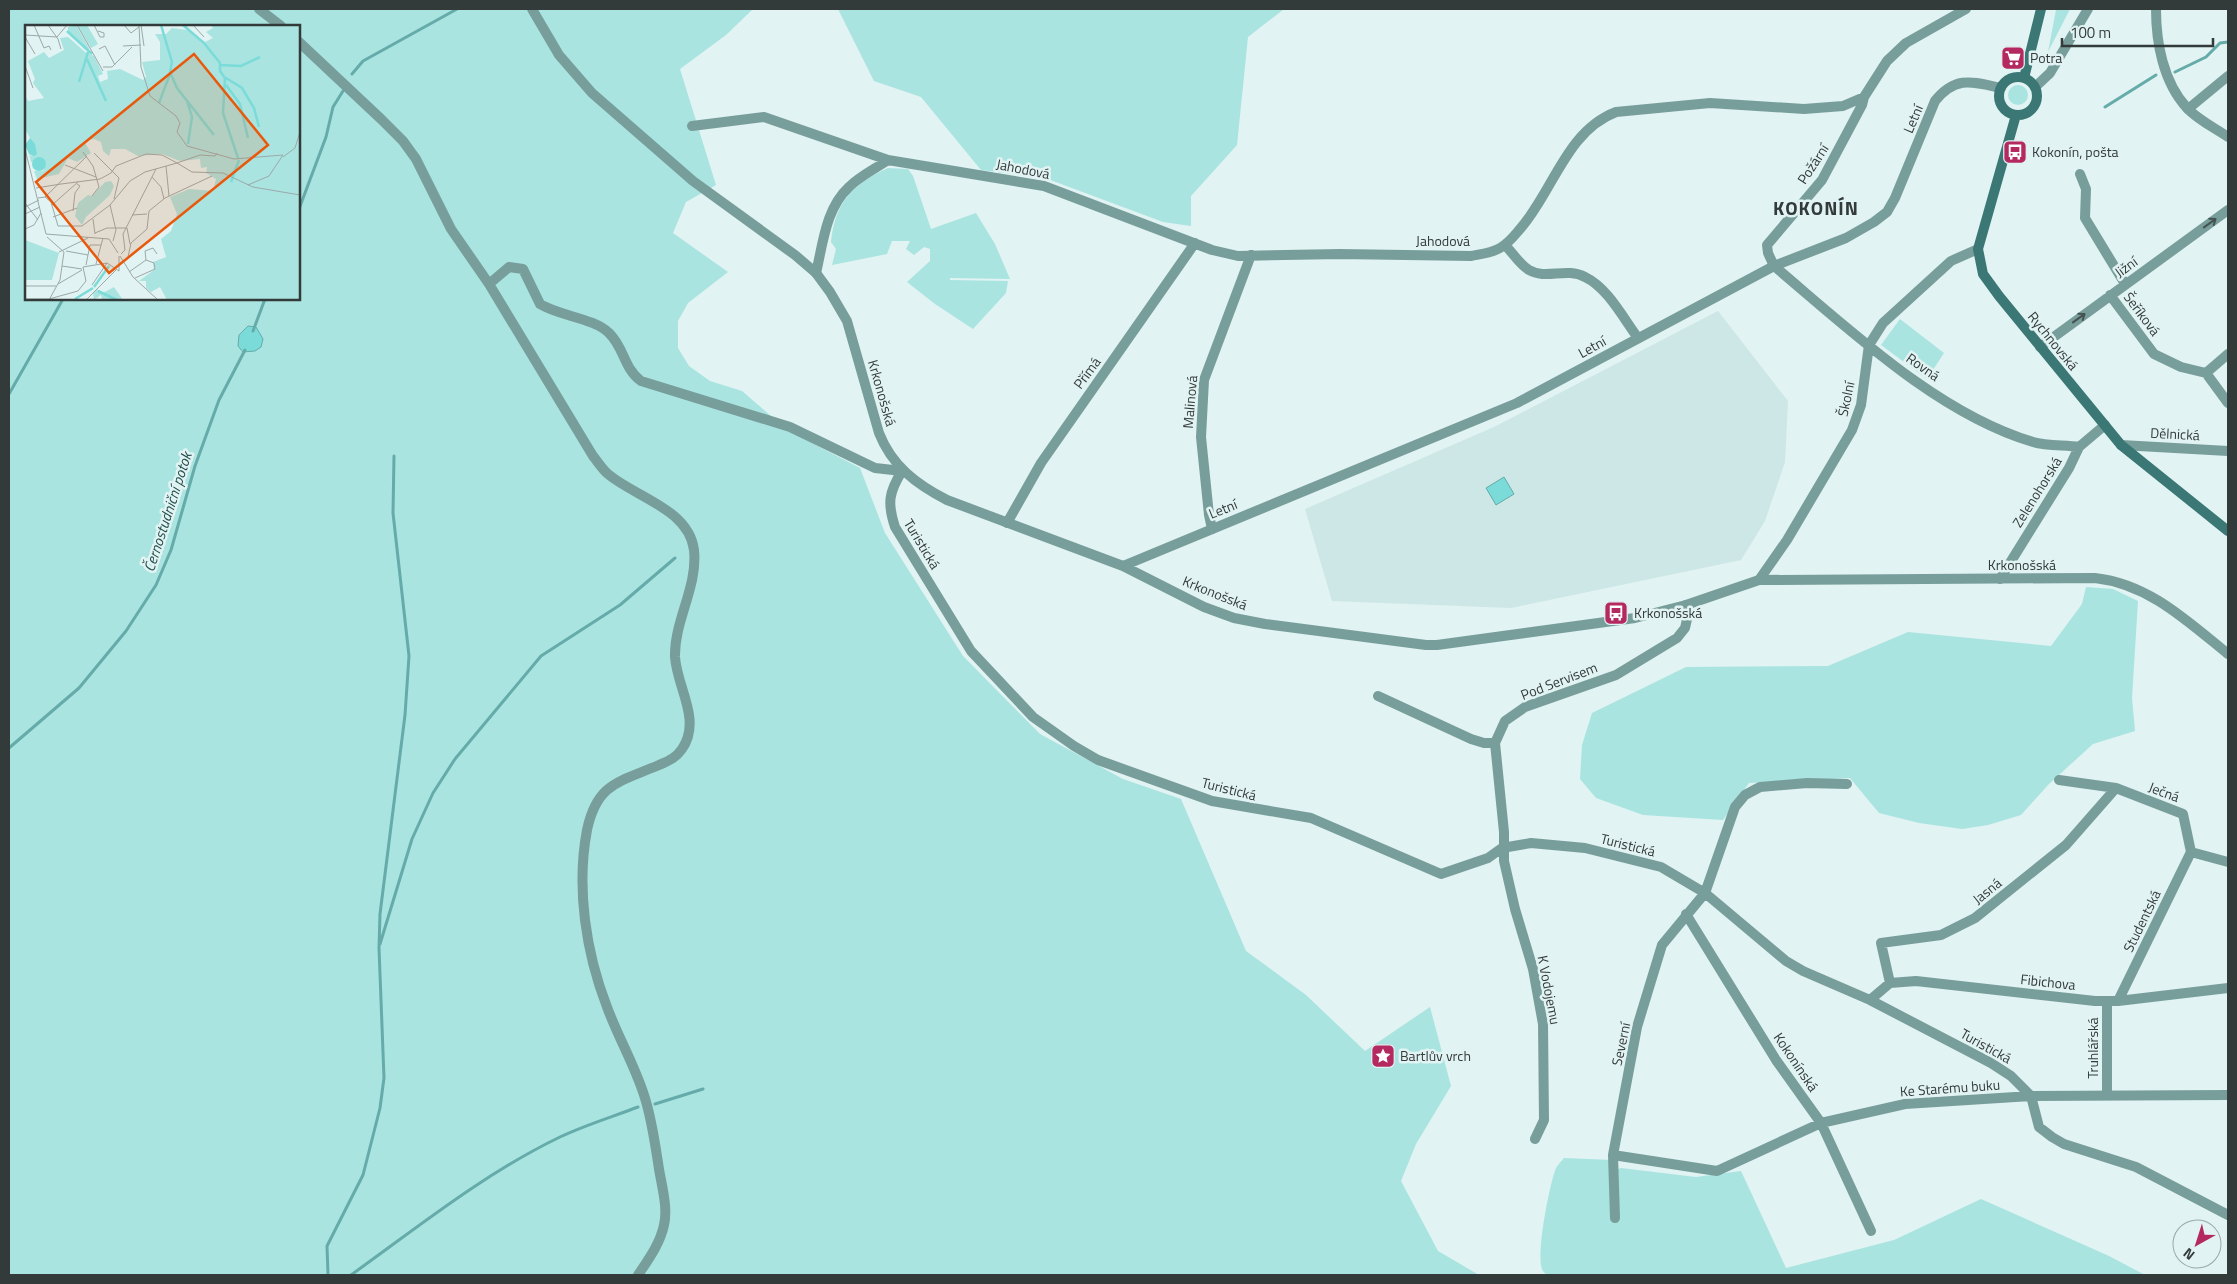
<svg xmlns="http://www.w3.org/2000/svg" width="2237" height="1284" viewBox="0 0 2237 1284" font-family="'Titillium Web',sans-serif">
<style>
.built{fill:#cce7e5}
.green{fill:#a9e4e1;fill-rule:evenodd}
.water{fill:#7bdbd8;stroke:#65aba9}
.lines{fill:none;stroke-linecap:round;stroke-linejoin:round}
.stream{stroke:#65aba9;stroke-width:3}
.minor{stroke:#789e9c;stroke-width:10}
.tertiary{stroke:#789e9c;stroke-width:10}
.secondary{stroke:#3b7775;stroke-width:10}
.oneway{stroke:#445352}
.labels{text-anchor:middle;stroke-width:5;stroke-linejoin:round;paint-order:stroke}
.poi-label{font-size:14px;fill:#333a3a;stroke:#e1f3f2;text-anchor:start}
.street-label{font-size:14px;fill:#333a3a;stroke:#e1f3f2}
.water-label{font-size:15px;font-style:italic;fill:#234f4d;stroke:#e1f3f2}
.district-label{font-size:19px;font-weight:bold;letter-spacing:1px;fill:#333a3a;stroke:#e1f3f2}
.inset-river{fill:none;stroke:#7bdbd8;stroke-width:2.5}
.inset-road{fill:none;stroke:#9ba9a8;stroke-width:1}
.view{fill:#e8590c;fill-opacity:0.15;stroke:#e8590c;stroke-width:2.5}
.inset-edge{fill:none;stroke:#333a3a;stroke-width:2.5}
</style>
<rect width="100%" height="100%" fill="#e1f3f2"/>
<!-- built -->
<path class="built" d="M1718,311L1788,401L1785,462L1765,521L1741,560L1511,608L1332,601L1305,509L1494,427Z"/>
<!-- green -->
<path class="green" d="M9,9H753L726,35L680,69L716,185L686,202L673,233L728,272L688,303L678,321V348L689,366L710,381L742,391L787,430L860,468L885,533L963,656L1040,734L1123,779L1181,799L1246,951L1306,995L1365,1051L1430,1007L1451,1086L1416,1144L1401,1181L1438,1251L1479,1275H9ZM26,26H299V299H26Z
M838,9H1284L1248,37L1237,145L1191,196V226L1163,222L1045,178L981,170L921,97L874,81Z
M2056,9H2070L2048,52L2056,10Z
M2008 95a10 10 0 1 1 20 0a10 10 0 1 1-20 0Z
M888,168L908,169L913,176L931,229L976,213L995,244L1010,279L950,278V280L1008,281L1006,293L973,329L935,304L907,282L930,261V249L924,247L914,255L906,249L910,241H892L887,254L832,265L836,249L831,242C835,203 852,184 888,168Z
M1900,319L1944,353L1927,379L1881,345Z
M2086,587L2113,589L2138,601L2132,698L2135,731L2093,744L2049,784L2021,815L1988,825L1962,829L1919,823L1879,813L1850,778L1749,783L1723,820L1643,815L1596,798L1580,779L1582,745L1592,713L1686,667L1828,666L1908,632L2051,646L2082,604Z
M1564,1158L1612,1160L1609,1171L1621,1168L1696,1177L1741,1171L1786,1268L1894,1240L1981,1199L2109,1256L2145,1275H1547C1545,1273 1543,1272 1542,1269C1536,1255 1549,1187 1555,1171C1556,1166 1561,1162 1564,1158Z"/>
<!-- water -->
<path class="water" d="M248,326L256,327L263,339L261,347L255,351L243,352L238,346L239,335Z
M1504,477L1514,494L1496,505L1486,488Z"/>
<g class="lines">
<!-- stream -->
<path class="stream" d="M2175,72L2206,57L2220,43L2228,42
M352,74L363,61L457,9
M2105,107L2156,75
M299,209L326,137L333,107L343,91
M253,331L265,299
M9,394L63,299
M9,748L79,688L126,631L156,585L171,550L195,466L219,400L245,350
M380,944L412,839L433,793L455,759L541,656L620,605L675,558
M655,1104L703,1089
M328,1275L327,1246L363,1175L380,1108L384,1078L379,948L380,914L405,715L409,656L393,513L394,456
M351,1275C418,1227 485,1173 560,1137C585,1125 612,1117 638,1107"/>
<!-- minor -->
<path class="minor" d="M1864,97L1862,105L1822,180L1767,245L1768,253L1774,266C1849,329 1938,414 2033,442C2047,446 2064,445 2079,447
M2188,109L2228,76
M692,126L764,117L888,160L1044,186L1212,250L1238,256L1340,254L1471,256C1481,254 1491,253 1500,248C1509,243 1514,236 1520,229C1553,192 1566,131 1616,112L1710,103L1804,109L1843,106L1864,97L1887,61L1906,43L1966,9
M2080,174L2086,189L2085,218L2125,284
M1505,245C1512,252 1520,265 1529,270C1546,280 1566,267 1585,277C1608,288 1623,318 1638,338
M816,273C823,243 826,208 849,187C860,176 875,169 888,160
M2110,295L2154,354L2181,367L2206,373L2228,354
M2040,347L2228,210
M2206,373L2228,403
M2121,445L2228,451
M902,471C889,492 887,503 895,527L971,651L1033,717L1074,746L1098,760L1212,801L1311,818L1441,874L1488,858L1502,848L1531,843L1585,848L1661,867L1705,893L1786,961L1803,971L1870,1000L1991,1063L2011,1076L2031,1096L2039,1127L2052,1137L2064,1144L2136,1167L2228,1215
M1007,523L1041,463L1195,243
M1212,529L1209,515L1201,437L1204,380L1251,255
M2000,579L2069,468L2079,447L2105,425
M1759,580L1787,540L1852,430L1861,405L1869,345L1883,323L1951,261L1978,249
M1378,696L1471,739L1484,743H1495
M2059,780L2116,788L2183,814L2191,852
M2191,852L2228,862
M1686,914L1776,1060L1821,1123L1871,1231
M1890,983L1881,943L1941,935L1975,918L2066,845L2116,788
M1870,1000L1890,983L1916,981L2095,1001H2118L2228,988
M2107,1001V1095
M2118,1001L2191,852
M1535,1139L1544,1120L1543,1024L1533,969L1515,909L1504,861V832L1495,743L1505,721L1525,707L1616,675L1677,638L1685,628L1688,615L1686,605
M1613,1155L1717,1171L1821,1123L1905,1104L2031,1096L2228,1095
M1615,1218L1613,1155L1637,1027L1662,945L1705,893L1735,807L1745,795L1760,787L1807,783L1847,784"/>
<!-- tertiary -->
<path class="tertiary" d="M259,9L281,26
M532,9L559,55L592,93L693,181L795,255L816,273L830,292L847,321L879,433C892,466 916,484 947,500L1123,566L1204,607L1234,618L1265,624L1426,645H1437L1635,618L1686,605L1759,580L2095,578C2149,584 2187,621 2228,654
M2156,9C2156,42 2163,82 2187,108C2198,120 2215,128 2228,137
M299,42L381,119L403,141L416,159L451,229L489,284L593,456C598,462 602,469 608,474C635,497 689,509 694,550C698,587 674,621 675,657C677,688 702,720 682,749C676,758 668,761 659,765C619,782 597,783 587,830C576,888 586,953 607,1007C618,1037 634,1064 644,1095C652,1119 655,1144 659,1169C662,1187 668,1208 664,1225C660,1244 648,1260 638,1275
M2035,87L2050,73L2088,9
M489,284L509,267L523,269L540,304C559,316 594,318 609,333C624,347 624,369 641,381L790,427L875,468L902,471
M1123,566L1517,403L1774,266L1846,238L1874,222L1887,212L1895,198L1935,101C1956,75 1973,82 2001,88"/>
<!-- secondary -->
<path class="secondary" d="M1999 96a19 19 0 1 1 38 0a19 19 0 1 1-38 0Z
M2024,78L2041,9
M2016,115L1978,249L1983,274L1999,296L2121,445L2228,531"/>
</g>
<!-- one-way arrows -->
<defs><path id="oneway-shaft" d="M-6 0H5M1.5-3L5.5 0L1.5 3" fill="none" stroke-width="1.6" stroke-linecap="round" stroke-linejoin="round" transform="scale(1.25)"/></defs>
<g class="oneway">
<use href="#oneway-shaft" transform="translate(2210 223) rotate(-36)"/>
<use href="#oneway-shaft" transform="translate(2079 318) rotate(-36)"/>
</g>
<!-- icons -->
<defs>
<g id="supermarket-square" transform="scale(1.25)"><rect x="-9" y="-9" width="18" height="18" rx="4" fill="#b52961" stroke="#e1f3f2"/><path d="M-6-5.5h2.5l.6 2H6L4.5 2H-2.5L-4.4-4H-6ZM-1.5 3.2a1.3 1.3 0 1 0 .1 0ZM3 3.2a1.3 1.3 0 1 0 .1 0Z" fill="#fff"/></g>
<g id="bus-square" transform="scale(1.25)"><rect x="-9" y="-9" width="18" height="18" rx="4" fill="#b52961" stroke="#e1f3f2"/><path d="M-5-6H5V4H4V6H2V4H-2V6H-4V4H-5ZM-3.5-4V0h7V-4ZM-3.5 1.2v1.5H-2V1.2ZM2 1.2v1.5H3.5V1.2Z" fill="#fff"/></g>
<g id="sight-square" transform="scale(1.25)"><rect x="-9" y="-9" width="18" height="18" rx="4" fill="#b52961" stroke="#e1f3f2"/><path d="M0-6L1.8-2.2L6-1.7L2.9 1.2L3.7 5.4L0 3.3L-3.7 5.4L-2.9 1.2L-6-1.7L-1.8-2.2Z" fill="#fff"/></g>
</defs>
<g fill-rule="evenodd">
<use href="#supermarket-square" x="2013" y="58"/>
<use href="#bus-square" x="2015" y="152"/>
<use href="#bus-square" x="1616" y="613"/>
<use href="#sight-square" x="1383" y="1056"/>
</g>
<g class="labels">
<!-- poi labels -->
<g class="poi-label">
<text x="2030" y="63">Potra</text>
<text x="2032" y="157">Kokonín, pošta</text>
<text x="1634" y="618">Krkonošská</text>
<text x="1400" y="1061">Bartlův vrch</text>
</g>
<!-- street labels -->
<g class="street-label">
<text transform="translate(1913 119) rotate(-67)" y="5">Letní</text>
<text transform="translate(1813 164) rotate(-57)" y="5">Požární</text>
<text transform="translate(1023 169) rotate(11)" y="5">Jahodová</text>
<text x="1443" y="246">Jahodová</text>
<text transform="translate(2126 267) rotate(-36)" y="5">Jižní</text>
<text transform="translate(2142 314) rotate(53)" y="5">Šeříková</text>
<text transform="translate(2053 341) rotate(51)" y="5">Rychnovská</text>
<text transform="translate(1592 347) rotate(-29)" y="5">Letní</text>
<text transform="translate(1923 367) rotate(35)" y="5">Rovná</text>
<text transform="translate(1087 373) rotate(-54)" y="5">Přímá</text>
<text transform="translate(882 393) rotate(74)" y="5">Krkonošská</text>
<text transform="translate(1846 399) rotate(-78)" y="5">Školní</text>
<text transform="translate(1190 402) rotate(-85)" y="5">Malinová</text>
<text transform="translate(2175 434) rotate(3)" y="5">Dělnická</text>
<text transform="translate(2037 492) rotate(-58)" y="5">Zelenohorská</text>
<text transform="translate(1223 509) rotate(-22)" y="5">Letní</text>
<text transform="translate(922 544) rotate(59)" y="5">Turistická</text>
<text x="2022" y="570">Krkonošská</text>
<text transform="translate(1215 593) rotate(22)" y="5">Krkonošská</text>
<text transform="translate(1559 681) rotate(-21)" y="5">Pod Servisem</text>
<text transform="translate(1229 789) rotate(14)" y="5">Turistická</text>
<text transform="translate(2164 792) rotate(21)" y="5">Ječná</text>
<text transform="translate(1628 845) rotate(14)" y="5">Turistická</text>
<text transform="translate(1987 891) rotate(-39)" y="5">Jasná</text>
<text transform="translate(2142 921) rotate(-64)" y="5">Studentská</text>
<text transform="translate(2048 982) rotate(6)" y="5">Fibichova</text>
<text transform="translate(1549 990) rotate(79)" y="5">K Vodojemu</text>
<text transform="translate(1621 1044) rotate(-78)" y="5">Severní</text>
<text transform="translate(1986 1046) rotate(29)" y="5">Turistická</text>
<text transform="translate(2093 1048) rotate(-90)" y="5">Truhlářská</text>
<text transform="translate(1796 1062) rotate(56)" y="5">Kokonínská</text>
<text transform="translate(1950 1088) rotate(-4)" y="5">Ke Starému buku</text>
</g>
<!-- water labels -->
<g class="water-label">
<text transform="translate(168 512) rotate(-72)" y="5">Černostudniční potok</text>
</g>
<!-- district labels -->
<g class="district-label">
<text x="1816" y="215">KOKONÍN</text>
</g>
</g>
<!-- overview -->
<g transform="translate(25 25)">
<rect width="275" height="275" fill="#e1f3f2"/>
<path d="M51,0L64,23V25L43,6V2ZM52,0H62L73,19L66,23ZM186,0H275V275H142L135,262L126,267L121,263V256H114L129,245L128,237L141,232L136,214L146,206L152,189L145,172L164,164L188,166L191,154L181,148L182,142L176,143L175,134L155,136L137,129L113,131L100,124H86L84,131L78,126L76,117L69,114L59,116L66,128L52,137L43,133L34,149L12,154L9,146H18L21,139L6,137L4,129L7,131L5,113L0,104V70L3,76L19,73L8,58L10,54L3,36L19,27L24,33L39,25L35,13L43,12L60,27L54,34L60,27L69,31L78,49L73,51L75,57L83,54L82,46L95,44L118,55L121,52L117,37L135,35V17L130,9H141L147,3L162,5L180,17L188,13L181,7L188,3ZM86,156L89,161L85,170L61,192L57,200L50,191L53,178L63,170L67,171L80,157ZM0,215L34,228L27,255H0ZM89,262L98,275H74L77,274L76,270L69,275L68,268L72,264L78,268Z" fill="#a9e4e1"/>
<path d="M5,113L10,119L12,129L9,131L4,129L0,120ZM7 139a7 7 0 1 1 14 0a7 7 0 1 1-14 0Z" fill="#7bdbd8"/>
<path class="inset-river" d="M136,0L147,37L145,47L152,63L189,110M158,0L179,18L195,38V46L200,53L198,88L213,133M42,6L67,29M62,34L81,76M195,40L216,41L235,32M201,53L217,63L229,83L234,102M54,57L63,27M201,60L215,79L223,113M162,76L167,92L163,119M134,78L145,49M206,157L214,135M69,262L84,241M73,266L92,275M50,274L68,263"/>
<path class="inset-road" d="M9,0L19,23L24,21L26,25M23,0L33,14L36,24M52,0L78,46M69,0L75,12H79V8L73,6M99,0L106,8L114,2M114,0L116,42L125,71L151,91L155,98L152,107L162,121L209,134L258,130L244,151L223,160M116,0L119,21M168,0L179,12M0,10L32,12M0,12L10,29M32,12L42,0M98,21L116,20M74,24L80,21L90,40M0,41L8,63M78,42H87L107,22M0,124L21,209L84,214L93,228M58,127L68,141L74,162L67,171M69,128L94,153L89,174M258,132L270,123L275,107M152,138L175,130L190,131L192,128M40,140L71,152M141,141L144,171M127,152L136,162L139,174M36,159L75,154L86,148L91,141L121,129L137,130L152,138M11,163L36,159M20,172L62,131M13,173L20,172L26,177L33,201H57L85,180L105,156L120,147L152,138L167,147L198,148L228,162L275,170M0,178L13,195M27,180L53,157M85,180L91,205L88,216M0,182L14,175M48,186L50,168L55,161L52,159M0,189L15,182M107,190L122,189M28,192L52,183M68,194L70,209M0,204L9,200L16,188M70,208L82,203H102L105,219M22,212L39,227L35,255L24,275M41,226L63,230M34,227L63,213M96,229L100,225L98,209L131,144M95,231L108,252L133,275M98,237L103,232L106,218L122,204L124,186L140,173L187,151M71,239L78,213M61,240L65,220H76M37,241L57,244M104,247L121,235L120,226L128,223L132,229M110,253L130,244L129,238L121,235M33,259L57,245M67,260L82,238M0,261H31M0,274H24L53,266L61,256L58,242L82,238L94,246V231M61,275L91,245"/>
<path class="view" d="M169,29L243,120L84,248L11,157Z"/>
<rect width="275" height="275" class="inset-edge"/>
</g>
<!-- border -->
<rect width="2237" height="1284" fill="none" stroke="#333a3a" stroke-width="20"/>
<!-- north arrow -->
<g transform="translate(2197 1244) rotate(219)"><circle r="24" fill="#e1f3f2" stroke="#9ba9a8"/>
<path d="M0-4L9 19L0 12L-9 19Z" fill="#b52961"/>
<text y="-8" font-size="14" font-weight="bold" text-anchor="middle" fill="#333a3a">N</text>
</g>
<!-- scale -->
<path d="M2062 38v8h151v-8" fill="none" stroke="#333a3a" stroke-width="2.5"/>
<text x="2070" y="38" font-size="15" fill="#333a3a" stroke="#e1f3f2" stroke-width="4" paint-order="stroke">100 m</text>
</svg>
